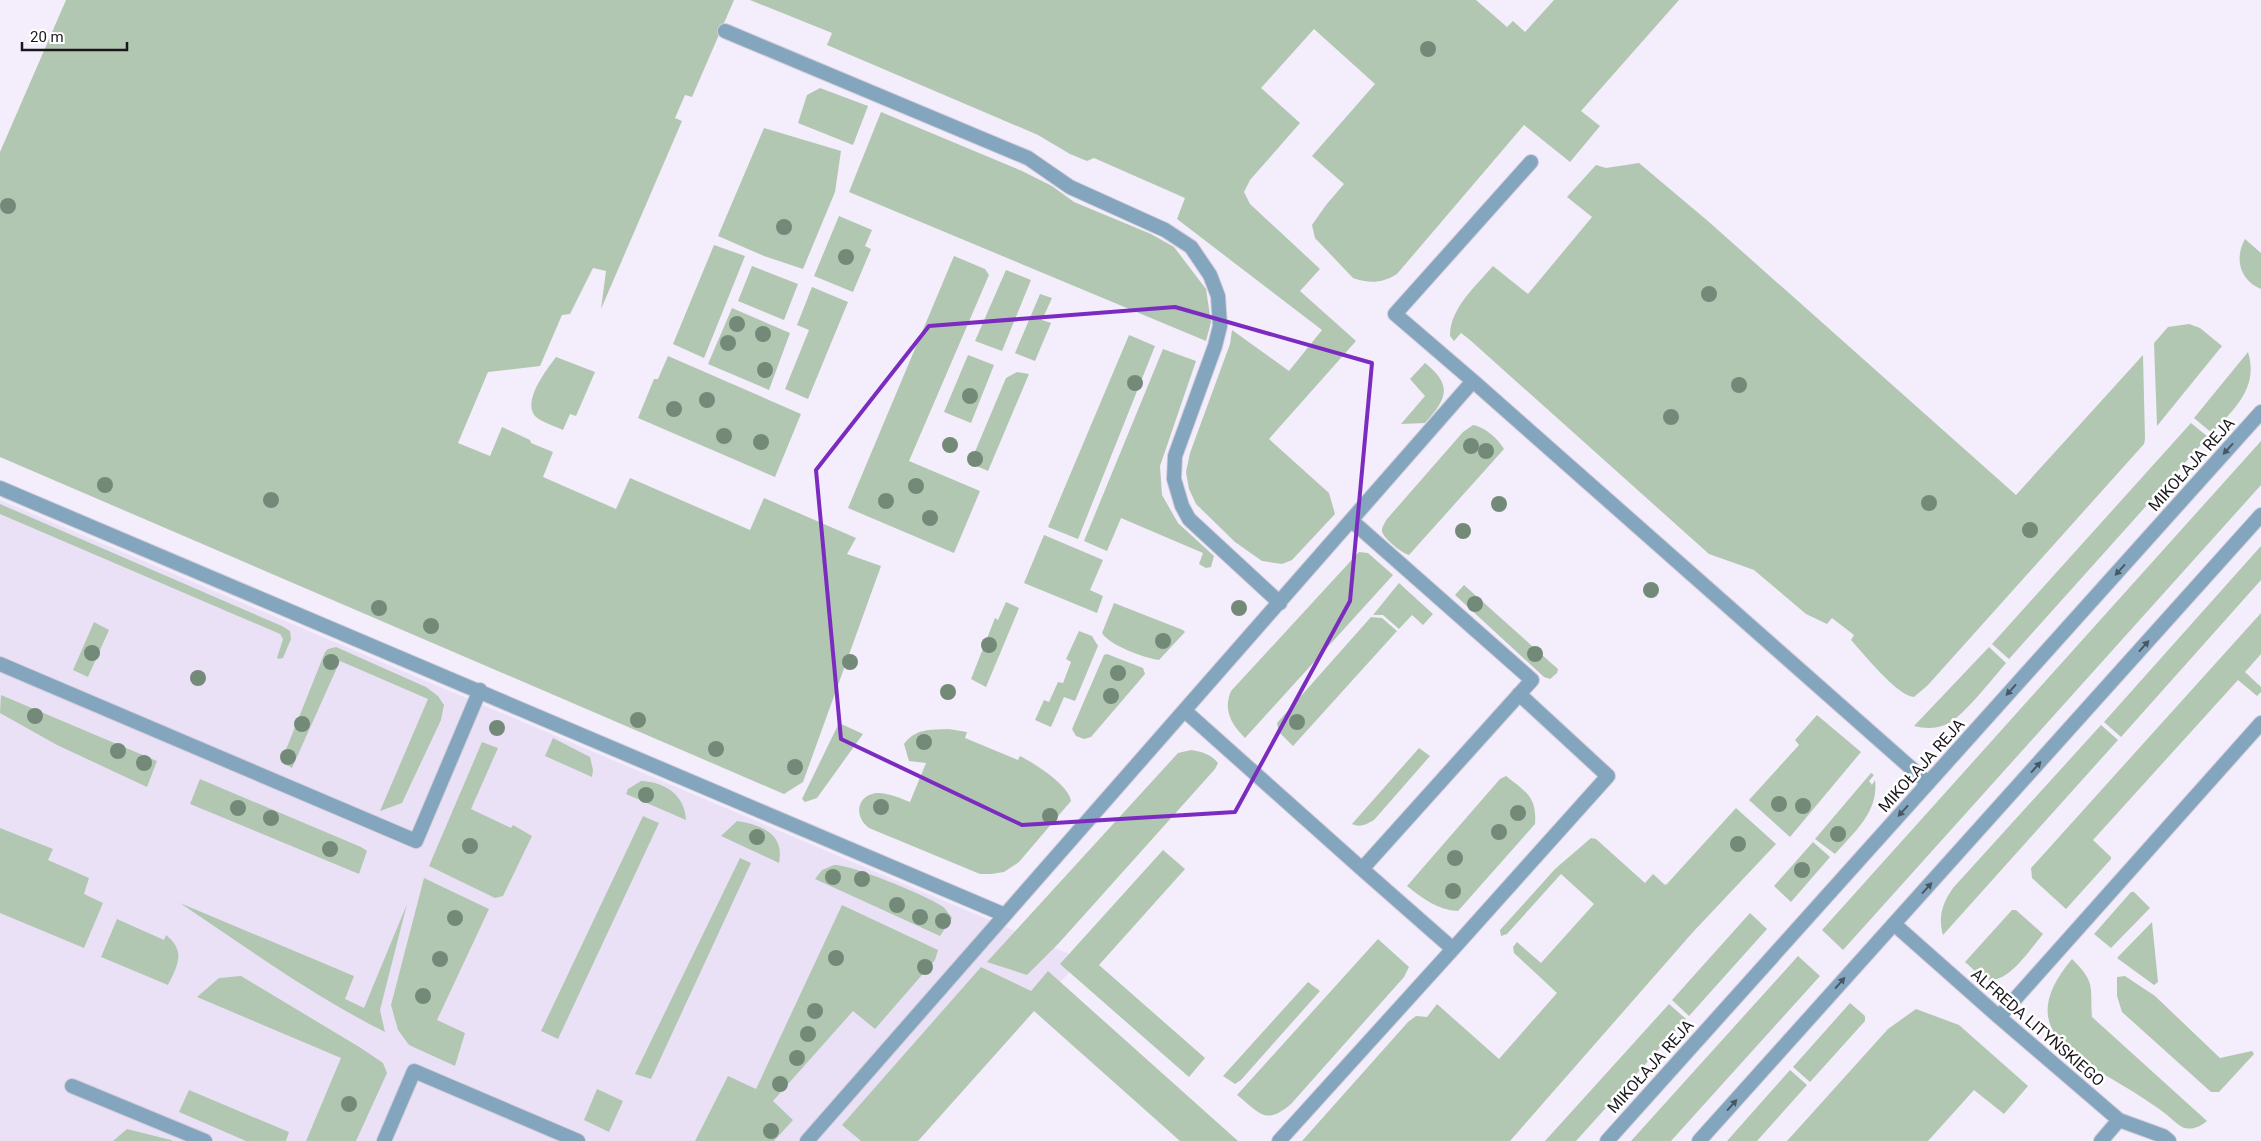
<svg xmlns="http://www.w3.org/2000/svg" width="2261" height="1141" viewBox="0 0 2261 1141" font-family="Roboto,sans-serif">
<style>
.built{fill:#ebe1f7}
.green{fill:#b2c7b1}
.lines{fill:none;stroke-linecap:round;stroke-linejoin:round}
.service-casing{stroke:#d1cbd8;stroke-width:16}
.minor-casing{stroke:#d1cbd8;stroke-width:16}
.tertiary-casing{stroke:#d1cbd8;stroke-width:16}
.service{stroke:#83a5bd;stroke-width:14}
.minor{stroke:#83a5bd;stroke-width:14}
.tertiary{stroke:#83a5bd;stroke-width:14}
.tree{fill:#748a79}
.oneway{fill:#495764}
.marked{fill:none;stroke:#7b2cbf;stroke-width:4;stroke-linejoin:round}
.labels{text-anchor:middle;stroke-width:5;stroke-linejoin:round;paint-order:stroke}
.street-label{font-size:16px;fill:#1a171c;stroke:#fff}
</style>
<rect width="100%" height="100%" fill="#f4edfc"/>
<!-- built -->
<path class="built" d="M0,500L615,761L1081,959L918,1141H0Z"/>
<!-- green -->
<path class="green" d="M66,0H734L692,97L685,95L675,118L682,121L601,309L606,271L593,268L570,314L562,315L540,366L488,372L458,443L490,456L502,427L530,440L531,443L553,452L543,477L616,509L630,478L750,530L764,498L856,538L847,554L881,566L803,782L784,794L0,457V152Z
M750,0H1476L1507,27L1513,21L1525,32L1554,0H1679L1581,111L1600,126L1570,162L1524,125L1397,274C1383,283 1370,284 1353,278L1315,238L1312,225L1326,205L1344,184L1312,156L1375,84L1314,29L1261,88L1300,123L1250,180L1244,192L1250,204L1320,269L1300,291L1356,341L1269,439L1329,493L1335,514L1292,560L1282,564L1262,561L1235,542L1196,504L1189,489L1186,472L1190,453L1230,344L1232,330L1289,371L1322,330L1177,219L1185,198L1094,158L1087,161L1070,154L1038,135L827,45L832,33Z
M820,88L868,106L853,145L798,123L807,95Z
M881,112L1022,171L1052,186L1074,202L1151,234L1174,247L1206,289L1211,322L1206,341L849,192Z
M764,128L841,151L835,192L803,269L764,256L718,236Z
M1639,163L1709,222L2016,495L2143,355L2145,439L2144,444L1928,685L1914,697C1897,696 1863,653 1851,640L1854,635L1832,618L1827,624L1806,614L1754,570L1709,554L1470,340L1461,333L1454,341L1450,336C1450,308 1476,286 1493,266L1528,294L1592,217L1567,197L1596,165L1606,168Z
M839,216L872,230L865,246L871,249L853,292L814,276Z
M2245,239L2261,253V289C2240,280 2234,259 2245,239Z
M714,245L745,256L704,358L673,344Z
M954,256L985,269L989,275L909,461L980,491L954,553L848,508Z
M752,266L798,284L784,320L738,301Z
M1006,270L1031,280L1002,351L975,341Z
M812,287L848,302L808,399L785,389L809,330L797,325Z
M1040,294L1052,298L1042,320L1051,323L1035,361L1015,353Z
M732,308L790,333L769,390L708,364Z
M2189,324L2200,328L2222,346L2157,426L2154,343L2168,327Z
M1129,335L1155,346L1078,539L1048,527Z
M1163,349L1196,361L1160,466L1162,495L1178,523L1214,556L1211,567L1206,568L1199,564L1203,553L1121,518L1107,551L1084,541Z
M2248,352C2259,388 2234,409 2212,433L2194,418Z
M968,355L994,365L971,423L944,412Z
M668,356L801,414L775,477L638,418L654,379H658Z
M556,357L595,372L576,416L570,414L563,430C555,426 541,422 535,416C522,401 547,369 556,357Z
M1425,363C1453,385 1447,399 1425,423L1401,424L1425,396L1410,379Z
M1017,372L1029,374L988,471L972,464L974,454L1006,378Z
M2191,423L2208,437L2009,659L1992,644Z
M1473,425C1485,427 1498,439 1504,449L1409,555C1402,553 1387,541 1383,534C1380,529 1384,524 1387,519L1463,432Z
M2261,441V485L1843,950L1822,930Z
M0,504L282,626L290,631L291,639L283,658L279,659L277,658L283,639L280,634L0,514Z
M1044,535L1103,560L1090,590L1103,596L1097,613L1024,583Z
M2261,546V580L2121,737L2104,722Z
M1359,552L1368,553L1393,575L1245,738C1231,724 1223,710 1231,691Z
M1399,583L1433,614L1423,625L1412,615L1399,629L1383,615H1373Z
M1464,585L1550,662L1558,669L1557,673L1550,679L1544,677L1455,595Z
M1006,602L1019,608L986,687L971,679L995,618L998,620Z
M1114,603L1183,630L1185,632L1159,660C1144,658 1109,645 1102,633Z
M2261,613V654L2245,672L2261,687V692L2257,696L2238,680L2093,840L2111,857V859L2066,909L2032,878L2031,868Z
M1371,617L1382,618L1397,631L1293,746L1279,732L1277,723Z
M94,622L109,630L88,677L73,670Z
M1079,631L1092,636L1098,646L1075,701L1064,697L1051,727L1035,720L1044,700L1049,702L1058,682L1063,683L1071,662L1066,659Z
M336,647L426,687L438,696L444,705L441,720L402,803L380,811L428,699L340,661L292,768L281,762L325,652L328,649Z
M1989,647L2006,663C1994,677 1963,716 1949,723C1938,729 1926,729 1914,726Z
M1107,654L1143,668L1145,674L1091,737L1084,739L1076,736L1072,729L1104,655Z
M1,695L157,761L147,787L57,745L0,713Z
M1817,715L1861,752L1790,837L1749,800L1799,745L1795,740Z
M839,723L863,734L817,798L805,802L802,799Z
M2101,725L2118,740L1943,935C1938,917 1942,904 1953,888Z
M948,729L967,732L965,738L1018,760L1020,756C1034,763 1069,785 1071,801L1019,862L1004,872L991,874H980L869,828C854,817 856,796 876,793C886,792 901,798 910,802L926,763L909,761L904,744C916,728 930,730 948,729Z
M553,738L590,757L593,770L592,777L545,756Z
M482,742L498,748L471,809L511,828L513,825L532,836L503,896L495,898L429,866Z
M1419,748L1430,756L1374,820C1367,824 1360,828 1352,824Z
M1191,750C1202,752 1211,754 1218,763L1215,769L1059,943L1027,975L987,962L1178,753Z
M1871,773L1874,775L1869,781L1872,785L1875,780C1879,812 1854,832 1835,854L1815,839Z
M1506,776C1526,792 1537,797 1535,824L1458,911C1438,910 1423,899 1407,886L1500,779Z
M200,779L361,847L367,851L359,874L190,804Z
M641,781C665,782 685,795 686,820L626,794L628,789Z
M1736,808L1776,844L1693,932L1510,1141H1302L1408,1022L1416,1016L1427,1017L1437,1004L1499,1059L1557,993L1514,953L1513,947L1517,942L1541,963L1594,904L1561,874L1507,934L1501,936L1500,930L1555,869L1591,838L1596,839L1645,883L1653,874L1665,885L1666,883V885Z
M643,816L659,823L558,1039L541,1031Z
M737,821C762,825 785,834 779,863L721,836Z
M0,828L53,849L48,860L89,878L84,894L103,903L84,948L0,913Z
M1813,842L1830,857L1791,902L1774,886Z
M1163,850L1185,869L1099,965L1205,1058L1189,1077L1060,964Z
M740,858L751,863L651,1079L635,1074Z
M834,865C853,865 925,895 942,906C946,909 949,914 952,918L940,936L815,879L822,870Z
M424,878L489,909L437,1020L465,1033L455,1066L409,1045L398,1030L391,1005Z
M2131,892H2134L2150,908L2111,948L2094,934Z
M180,903L354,976L345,999L364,1008L407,904L380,1010L385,1032C313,996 247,948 180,903Z
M842,905L938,950L935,960L875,1029L853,1011L773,1101L793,1120L774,1141H695L728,1076L756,1089Z
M2012,910H2016L2043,934C2031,948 2007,986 1987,979C1979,976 1971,967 1965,962Z
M1750,913L1767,929L1689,1016L1672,1000Z
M117,919L164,940L166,935C186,951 178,965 168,985L101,957Z
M2152,922L2158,982L2154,985L2117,958Z
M1378,939L1409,967L1404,977L1291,1104C1265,1126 1260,1113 1237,1095Z
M1798,956L1820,976L1671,1141H1631Z
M2072,959C2096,983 2090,985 2092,1017L2207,1121C2200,1127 2191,1131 2182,1127C2177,1124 2172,1119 2167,1115C2156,1106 2144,1099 2132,1091C2077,1057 2011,1031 2072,959Z
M981,967L1031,991L1048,971L1238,1141H1180L1034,1011L918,1141H861L842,1125Z
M241,976L361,1048L383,1063L387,1073L356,1141H306L341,1058L197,997L219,978Z
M2125,976L2155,996L2220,1058L2252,1051L2254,1054L2219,1092H2211L2122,1012L2117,996V977Z
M1308,982L1320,991L1241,1080L1235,1084L1223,1076Z
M1850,1003L1865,1016V1021L1810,1082L1793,1067Z
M1669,1004L1686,1019L1576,1141H1545Z
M1916,1009L1959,1025L2028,1086L2004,1114L1974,1090L1928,1141H1787L1888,1029Z
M1790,1070L1807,1085L1757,1141H1727Z
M597,1089L623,1101L609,1132L584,1120Z
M189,1090L289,1132L286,1141H246L179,1112Z
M127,1129L171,1140L173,1141H113Z"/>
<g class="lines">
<!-- service casing -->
<g class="service-casing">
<path id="service" d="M725,31L1028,158L1070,187L1165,230L1191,247L1210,275L1218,296L1220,326L1215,346L1175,456L1174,479L1182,506L1189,519L1280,603
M1473,381L1395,314L1531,162
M0,488L1005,915L1473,381L1928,783
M0,664L416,841L480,690
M1185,711L1362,869L1532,680L1352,521
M1453,949L1608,776L1519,694
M72,1086L205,1141
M384,1141L414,1071L578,1141
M807,1141L1005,915
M1279,1141L1453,949L1362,869"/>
</g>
<!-- minor casing -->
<g class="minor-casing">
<path id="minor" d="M1894,924L1999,1017L2119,1120L2163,1136L2169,1141
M1999,1017L2261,723
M2101,1141L2119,1120"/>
</g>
<!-- tertiary casing -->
<g class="tertiary-casing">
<path id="tertiary" d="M1607,1141L2261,412
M1699,1141L2261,515"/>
</g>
<!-- service -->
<use href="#service" class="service"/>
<!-- minor -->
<use href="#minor" class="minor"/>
<!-- tertiary -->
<use href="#tertiary" class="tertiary"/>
</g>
<!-- trees -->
<g class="tree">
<circle cx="1428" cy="49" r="8"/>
<circle cx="8" cy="206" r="8"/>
<circle cx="784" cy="227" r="8"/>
<circle cx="846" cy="257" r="8"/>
<circle cx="1709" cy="294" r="8"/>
<circle cx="737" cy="324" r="8"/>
<circle cx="763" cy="334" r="8"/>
<circle cx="728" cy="343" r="8"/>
<circle cx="765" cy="370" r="8"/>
<circle cx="1135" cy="383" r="8"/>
<circle cx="1739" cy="385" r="8"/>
<circle cx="970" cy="396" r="8"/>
<circle cx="707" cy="400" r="8"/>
<circle cx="674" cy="409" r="8"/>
<circle cx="1671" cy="417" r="8"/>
<circle cx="724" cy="436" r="8"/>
<circle cx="761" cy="442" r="8"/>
<circle cx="950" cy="445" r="8"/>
<circle cx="1471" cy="446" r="8"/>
<circle cx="1486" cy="451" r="8"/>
<circle cx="975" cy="459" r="8"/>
<circle cx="105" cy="485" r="8"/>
<circle cx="916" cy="486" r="8"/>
<circle cx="271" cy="500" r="8"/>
<circle cx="886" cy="501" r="8"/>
<circle cx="1929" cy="503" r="8"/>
<circle cx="1499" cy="504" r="8"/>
<circle cx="930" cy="518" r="8"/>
<circle cx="2030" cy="530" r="8"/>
<circle cx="1463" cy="531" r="8"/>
<circle cx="1651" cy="590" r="8"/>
<circle cx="1475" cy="604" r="8"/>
<circle cx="379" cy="608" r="8"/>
<circle cx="1239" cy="608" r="8"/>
<circle cx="431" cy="626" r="8"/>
<circle cx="1163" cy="641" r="8"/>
<circle cx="989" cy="645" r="8"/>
<circle cx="92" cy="653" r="8"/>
<circle cx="1535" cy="654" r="8"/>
<circle cx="331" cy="662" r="8"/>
<circle cx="850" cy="662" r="8"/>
<circle cx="1118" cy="673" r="8"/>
<circle cx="198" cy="678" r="8"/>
<circle cx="948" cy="692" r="8"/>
<circle cx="1111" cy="696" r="8"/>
<circle cx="35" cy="716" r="8"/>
<circle cx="638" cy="720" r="8"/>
<circle cx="1297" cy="722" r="8"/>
<circle cx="302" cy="724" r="8"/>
<circle cx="497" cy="728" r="8"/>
<circle cx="924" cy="742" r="8"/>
<circle cx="716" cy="749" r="8"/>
<circle cx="118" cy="751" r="8"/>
<circle cx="288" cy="757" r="8"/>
<circle cx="144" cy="763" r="8"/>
<circle cx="795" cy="767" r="8"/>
<circle cx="646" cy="795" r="8"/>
<circle cx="1779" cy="804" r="8"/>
<circle cx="1803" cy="806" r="8"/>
<circle cx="881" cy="807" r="8"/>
<circle cx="238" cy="808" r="8"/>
<circle cx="1518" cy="813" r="8"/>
<circle cx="1050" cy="816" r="8"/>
<circle cx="271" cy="818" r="8"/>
<circle cx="1499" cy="832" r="8"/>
<circle cx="1838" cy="834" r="8"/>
<circle cx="757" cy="837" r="8"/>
<circle cx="1738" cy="844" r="8"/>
<circle cx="470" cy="846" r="8"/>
<circle cx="330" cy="849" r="8"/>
<circle cx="1455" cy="858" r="8"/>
<circle cx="1802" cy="870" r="8"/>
<circle cx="833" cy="877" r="8"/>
<circle cx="862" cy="879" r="8"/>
<circle cx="1453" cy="891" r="8"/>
<circle cx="897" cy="905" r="8"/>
<circle cx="920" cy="917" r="8"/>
<circle cx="455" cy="918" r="8"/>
<circle cx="943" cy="921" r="8"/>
<circle cx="836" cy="958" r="8"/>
<circle cx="440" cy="959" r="8"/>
<circle cx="925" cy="967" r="8"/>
<circle cx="423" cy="996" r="8"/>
<circle cx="815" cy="1011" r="8"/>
<circle cx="808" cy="1034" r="8"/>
<circle cx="797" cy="1058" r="8"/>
<circle cx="780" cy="1084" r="8"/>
<circle cx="349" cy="1104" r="8"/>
<circle cx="771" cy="1131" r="8"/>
</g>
<!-- one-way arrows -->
<defs><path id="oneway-solid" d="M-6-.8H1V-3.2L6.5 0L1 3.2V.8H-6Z" transform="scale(1.25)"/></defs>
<g class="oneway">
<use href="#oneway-solid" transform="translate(2228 449) rotate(132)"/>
<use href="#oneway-solid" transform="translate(2120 570) rotate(132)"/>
<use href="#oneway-solid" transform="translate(2144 646) rotate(-48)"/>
<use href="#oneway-solid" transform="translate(2011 690) rotate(132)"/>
<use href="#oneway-solid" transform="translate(2036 767) rotate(-48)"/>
<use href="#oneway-solid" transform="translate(1903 811) rotate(132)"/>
<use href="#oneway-solid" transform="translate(1927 888) rotate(-48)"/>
<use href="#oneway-solid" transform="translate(1840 983) rotate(-49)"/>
<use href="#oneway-solid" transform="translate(1732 1105) rotate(-48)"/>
</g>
<!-- marked area -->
<path class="marked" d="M1175,307L1372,363L1350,601L1235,812L1022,825L841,739L816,470L929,326Z"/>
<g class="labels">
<!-- street labels -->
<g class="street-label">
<text transform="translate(2191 464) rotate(-48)" y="6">MIKOŁAJA REJA</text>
<text transform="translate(1921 765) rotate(-48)" y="6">MIKOŁAJA REJA</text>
<text transform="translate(2038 1027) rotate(41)" y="6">ALFREDA LITYŃSKIEGO</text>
<text transform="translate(1650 1066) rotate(-48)" y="6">MIKOŁAJA REJA</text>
</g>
</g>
<!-- scale -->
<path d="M22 42v8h105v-8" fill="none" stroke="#1a171c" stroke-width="2.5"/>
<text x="30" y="42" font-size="15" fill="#1a171c" stroke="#ffffff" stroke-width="4" paint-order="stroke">20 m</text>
</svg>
